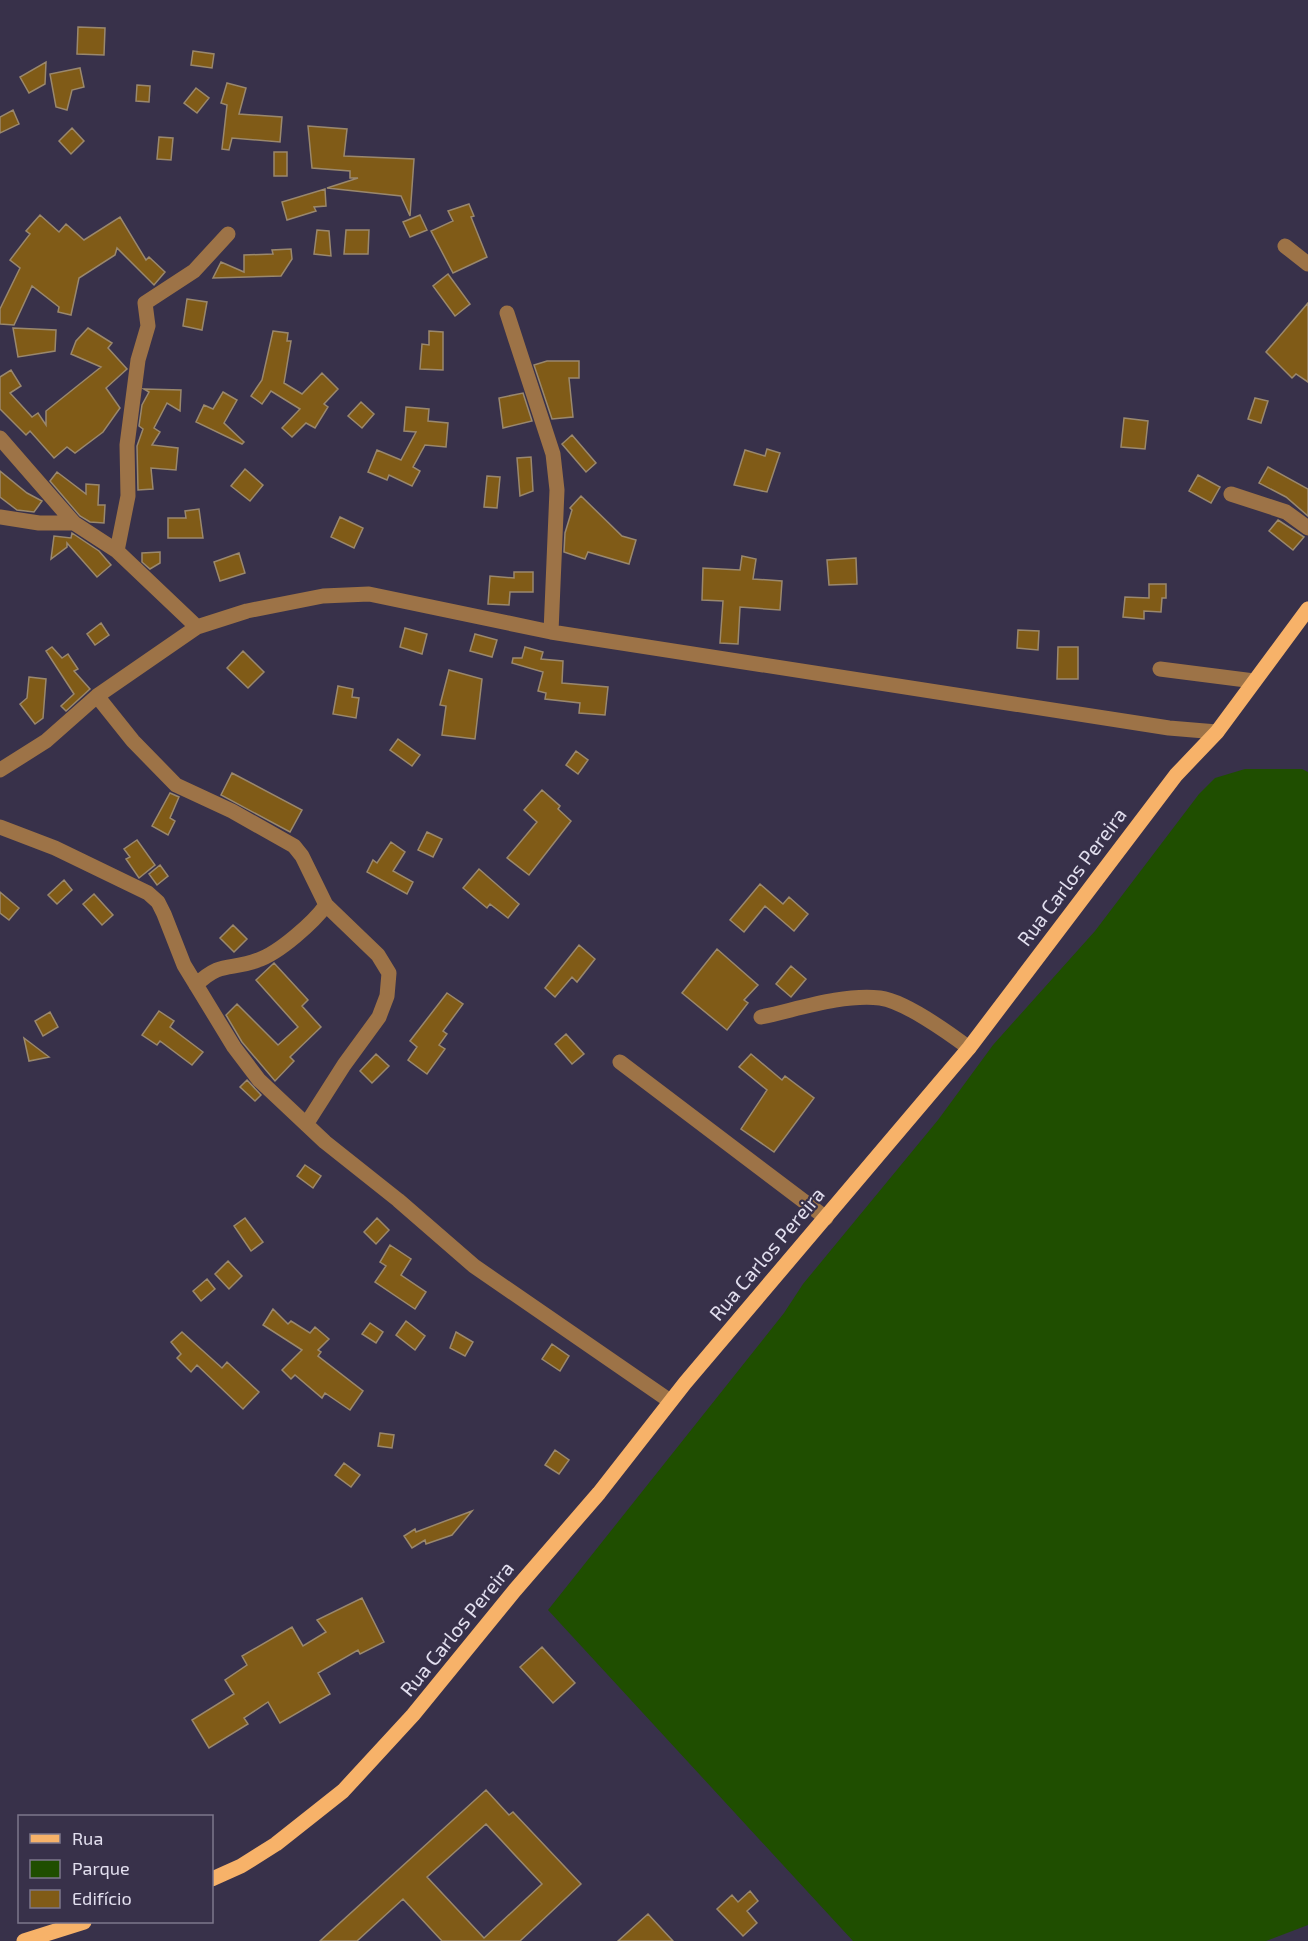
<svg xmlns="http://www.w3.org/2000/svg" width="1308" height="1941" viewBox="0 0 1308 1941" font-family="'Exo 2',sans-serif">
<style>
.green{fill:#1f4e00}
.building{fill:#805b17;stroke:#9a886d;stroke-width:1.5;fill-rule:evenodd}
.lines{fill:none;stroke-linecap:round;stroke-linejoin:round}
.minor{stroke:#9d7347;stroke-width:15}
.major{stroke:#f7b269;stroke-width:15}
.labels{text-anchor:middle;stroke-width:4.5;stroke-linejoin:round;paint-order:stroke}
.street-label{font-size:20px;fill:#e2dfef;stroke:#38314a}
</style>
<rect width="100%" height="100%" fill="#38314a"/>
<!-- green -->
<path class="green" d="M1245,769H1302L1308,772V1925L1266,1941H853L548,1610L784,1313L803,1284L938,1120L993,1045L1095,931L1199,794L1215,778Z"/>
<!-- building -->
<path class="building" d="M78,27L105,28L104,55L77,54Z
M193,51L214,54L212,68L191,65Z
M46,62L45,84L29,93L20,77Z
M80,68L84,87L72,90L67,110L56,107L50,74Z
M227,83L246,88L239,114L282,117L280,142L232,138L229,150L222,149L227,105L221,103Z
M137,85L150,86L149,102L136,101Z
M196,88L209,98L197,113L184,103Z
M13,110L19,124L0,133V117Z
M308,126L347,129L344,156L414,159L410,216L401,196L327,188L358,178H350V171L312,168Z
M72,128L84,141L71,154L59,141Z
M159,137L173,138L171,160L157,159Z
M274,152H287V176H274Z
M325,189L326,206L314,207L316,211L287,220L282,202Z
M469,204L474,216L471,217L487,257L453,273L431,231L453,221L448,211Z
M40,215L59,232L66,224L84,240L120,217L146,260L149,257L165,272L154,285L117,248L115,255L79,278L71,315L58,312L59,307L32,286L14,325L0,324V309L20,268L10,260L30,234L26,231Z
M420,215L427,230L410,237L403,222Z
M317,230L329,231L331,256L314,254Z
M346,230H369L368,254H344Z
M291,249L292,259L281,276L213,278L221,262L244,272V255L273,254L272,250Z
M448,274L470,304L455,316L433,286Z
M187,299L207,302L202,330L183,326Z
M1308,303V382L1296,374L1292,378L1266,352Z
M13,328L56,330L55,351L18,357Z
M88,328L112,343L108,348L127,369L106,388L120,408L103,432L75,453L67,447L54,458L30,431L26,435L0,409V377L11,370L21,386L10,393L32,417L38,413L46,425V411L101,367L71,354L76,341Z
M273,331L288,333L287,341H291L284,383L302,394L322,373L338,389L324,404L328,407L315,428L306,423L292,437L282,428L300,409L271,391L262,404L251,396L262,380Z
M429,331L443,332V370L420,369L422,344L429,345Z
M547,361H579V378H569L573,417L552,419L534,365Z
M144,389L181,390L180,411L167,403L154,428L160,432L152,445L178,448L176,470L151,468L153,489L138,490L137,446L143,429L139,426L142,405L149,392Z
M223,392L237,400L224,423L244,442L242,444L196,422L204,405L213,409Z
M523,393L532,421L503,428L499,398Z
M1255,398L1268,401L1261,423L1248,419Z
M361,402L374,414L362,428L348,416Z
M406,407L429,409L428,421L448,423L446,447L425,445L413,467L420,471L412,486L389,475L387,480L368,472L377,450L401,460L416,432L404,431Z
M1124,418L1148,421L1145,449L1121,447Z
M572,435L596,463L586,472L562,444Z
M767,449L780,453L767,492L734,485L745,450L765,456Z
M531,457L533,491L520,496L517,458Z
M1268,467L1308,489V516L1286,497L1259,483Z
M245,469L263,485L250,501L231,486Z
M0,471L27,493L42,501L34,512L17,510L0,497Z
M57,472L86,494V484L99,485L98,505H105L104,523L90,522L80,516L50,481Z
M1198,475L1220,487L1211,503L1189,491Z
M487,476L500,477L497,508L484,507Z
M581,496L622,536L636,540L629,564L588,552L585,559L564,552L565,533L572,510L570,508Z
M199,509L203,538H168V518H186L185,511Z
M340,517L363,528L354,548L331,537Z
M1278,520L1304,537L1293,550L1269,531Z
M72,533L99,551L111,565L97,577L67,543V547L51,559L54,536L71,538Z
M160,552V563L150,569L142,562V553Z
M239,553L245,573L220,581L214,562Z
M742,556L756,559L753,579L782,581L780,610L740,607L738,644L720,643L723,601L702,600L703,568L740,570Z
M856,558L857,584L829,585L827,560Z
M514,572H533V592H510L509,605L488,604L490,576L514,578Z
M1149,584H1166V598H1162L1161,612L1144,611V619L1123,617L1125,597L1149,598Z
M101,623L109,635L95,645L87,634Z
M405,628L427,634L422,654L400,647Z
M1018,630L1039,631L1038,650L1017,648Z
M475,634L497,640L492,657L470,651Z
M52,647L62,658L68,654L78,669L74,671L90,689L66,711L61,706L74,694L46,651Z
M525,647L543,652L541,659L563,661L562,683L608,687L605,715L579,713L580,703L545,699L546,693L538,691L543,672L512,663L513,658H522Z
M1058,647H1078V679H1057Z
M243,651L264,672L248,688L227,668Z
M449,670L482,679L475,739L442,735L446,706L440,705Z
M29,677L46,679L43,718L35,724L20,704L27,698Z
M338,686L353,689L352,697L359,698L356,718L333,714Z
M398,739L420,755L412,766L390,750Z
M576,751L588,760L578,774L566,765Z
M232,773L302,810L290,832L221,795Z
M542,790L560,806L558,809L571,821L529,875L507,858L537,822L524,810Z
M170,793L179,797L170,818L175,821L168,835L152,826Z
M427,832L442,839L433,857L418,850Z
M137,840L155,865L139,878L126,859L130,857L124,849Z
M391,842L405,852L393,871L413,882L407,894L367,872L373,860L377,863Z
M160,865L168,876L157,885L149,874Z
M479,869L519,904L508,918L490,904L487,908L463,888Z
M64,880L72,890L57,904L48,895Z
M760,884L783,904L789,897L808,914L794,931L765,906L744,932L730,920Z
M0,892L19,908L9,920L0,913Z
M94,894L113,915L102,925L83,904Z
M233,925L247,939L234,952L220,938Z
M579,945L595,959L577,982L572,977L555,997L545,988Z
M717,949L758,985L744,1000L748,1003L727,1030L682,993Z
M274,963L308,1000L302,1006L321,1027L290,1057L294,1061L275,1081L242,1042L226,1015L237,1004L278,1045L298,1027L256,980Z
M791,966L806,979L791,997L776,984Z
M447,993L463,1004L443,1031L447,1034L439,1045L445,1049L427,1074L408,1060L417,1047L410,1041Z
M159,1011L174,1021L170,1027L203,1052L192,1065L160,1041L157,1045L142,1035Z
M50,1012L58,1027L43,1036L35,1021Z
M566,1034L584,1054L572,1064L555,1044Z
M24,1038L49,1057L29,1061Z
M376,1054L389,1066L372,1083L360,1071Z
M751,1054L782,1080L785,1076L814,1098L774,1152L741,1129L767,1090L739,1067Z
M247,1080L261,1095L255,1101L240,1087Z
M305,1165L321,1176L313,1188L297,1176Z
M245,1218L263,1242L251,1251L234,1226Z
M377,1218L389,1230L376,1244L364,1232Z
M390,1245L411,1259L401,1275L426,1292L415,1309L375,1282L386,1266L380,1262Z
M228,1261L242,1276L229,1289L215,1274Z
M207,1279L215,1289L201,1301L193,1291Z
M273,1309L288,1324L291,1321L310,1333L315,1327L329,1339L318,1350L321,1352L318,1356L363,1391L350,1410L325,1393L322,1398L295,1375L291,1379L282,1370L302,1350L263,1325Z
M406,1321L425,1336L415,1350L396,1335Z
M370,1323L383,1332L376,1343L362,1334Z
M182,1332L222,1368L227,1362L259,1392L243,1409L197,1365L191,1372L177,1358L181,1354L171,1342Z
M456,1332L473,1342L465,1356L450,1348Z
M552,1344L569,1356L560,1371L542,1359Z
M380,1433L394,1435L392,1448L378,1446Z
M555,1450L569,1460L559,1474L545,1465Z
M344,1463L360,1475L351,1487L335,1475Z
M472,1511L452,1535L426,1544L425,1540L412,1548L404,1536L415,1529L416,1532Z
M362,1598L384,1642L360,1654L358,1650L318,1673L330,1694L280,1723L268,1702L244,1718L248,1724L209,1748L192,1720L234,1694L225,1680L247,1665L242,1656L292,1627L303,1646L326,1632L317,1620Z
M542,1647L575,1683L553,1703L520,1667Z
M486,1790L509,1815L513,1812L581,1884L520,1941H442L403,1899L357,1941H320ZM486,1824L542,1884L484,1938L427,1877Z
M750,1891L758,1901L747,1911L757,1923L743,1936L717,1909L732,1895L738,1902Z
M648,1914L673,1941H618Z"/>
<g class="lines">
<!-- minor -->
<path class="minor" d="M1285,246L1308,264
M507,313L553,454L557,490L551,632
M0,438L74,523
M1231,494L1286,512L1308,528
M0,517L39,523H74L117,551L197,627
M117,551L128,496L127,445L138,360L148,326L145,303L194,271L228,234
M1160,669L1254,681
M97,696L133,741L176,785L232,811L294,846L302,856L326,905L378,955L389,973L387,996L379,1017L344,1065L307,1123
M0,770L46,741L97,696L197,627L247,611L323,596L369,594L551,632L1169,728L1217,732
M0,827L55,848L148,893L158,902L164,914L184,965L234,1047L259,1080L325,1142L398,1200L474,1266L670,1401
M196,985C222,960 230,971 258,960C279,953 314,922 326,905
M761,1017C799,1009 841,994 880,998C904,1001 949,1033 969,1048
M620,1062L826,1218"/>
<!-- major -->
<path class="major" d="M212,1879L241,1866L276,1844L343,1791L413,1715L515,1590L599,1493L685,1383L969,1048L1176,775L1217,732L1308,609
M24,1941L84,1922"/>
</g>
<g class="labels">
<!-- street labels -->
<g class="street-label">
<text transform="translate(1072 877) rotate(-53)" y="7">Rua Carlos Pereira</text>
<text transform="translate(767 1254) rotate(-50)" y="7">Rua Carlos Pereira</text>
<text transform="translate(457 1629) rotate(-51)" y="7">Rua Carlos Pereira</text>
</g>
</g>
<!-- legend -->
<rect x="18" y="1815" width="195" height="108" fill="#38314a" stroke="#7c778c" stroke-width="1.5"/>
<rect x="30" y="1834" width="30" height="9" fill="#f7b269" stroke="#7c778c" stroke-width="1.5"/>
<text x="72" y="1845" font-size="18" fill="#e2dfef">Rua</text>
<rect x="30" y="1860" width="30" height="18" fill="#1f4e00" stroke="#7c778c" stroke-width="1.5"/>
<text x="72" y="1875" font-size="18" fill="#e2dfef">Parque</text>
<rect x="30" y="1890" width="30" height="18" fill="#805b17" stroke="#7c778c" stroke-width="1.5"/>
<text x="72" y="1905" font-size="18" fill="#e2dfef">Edifício</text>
</svg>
